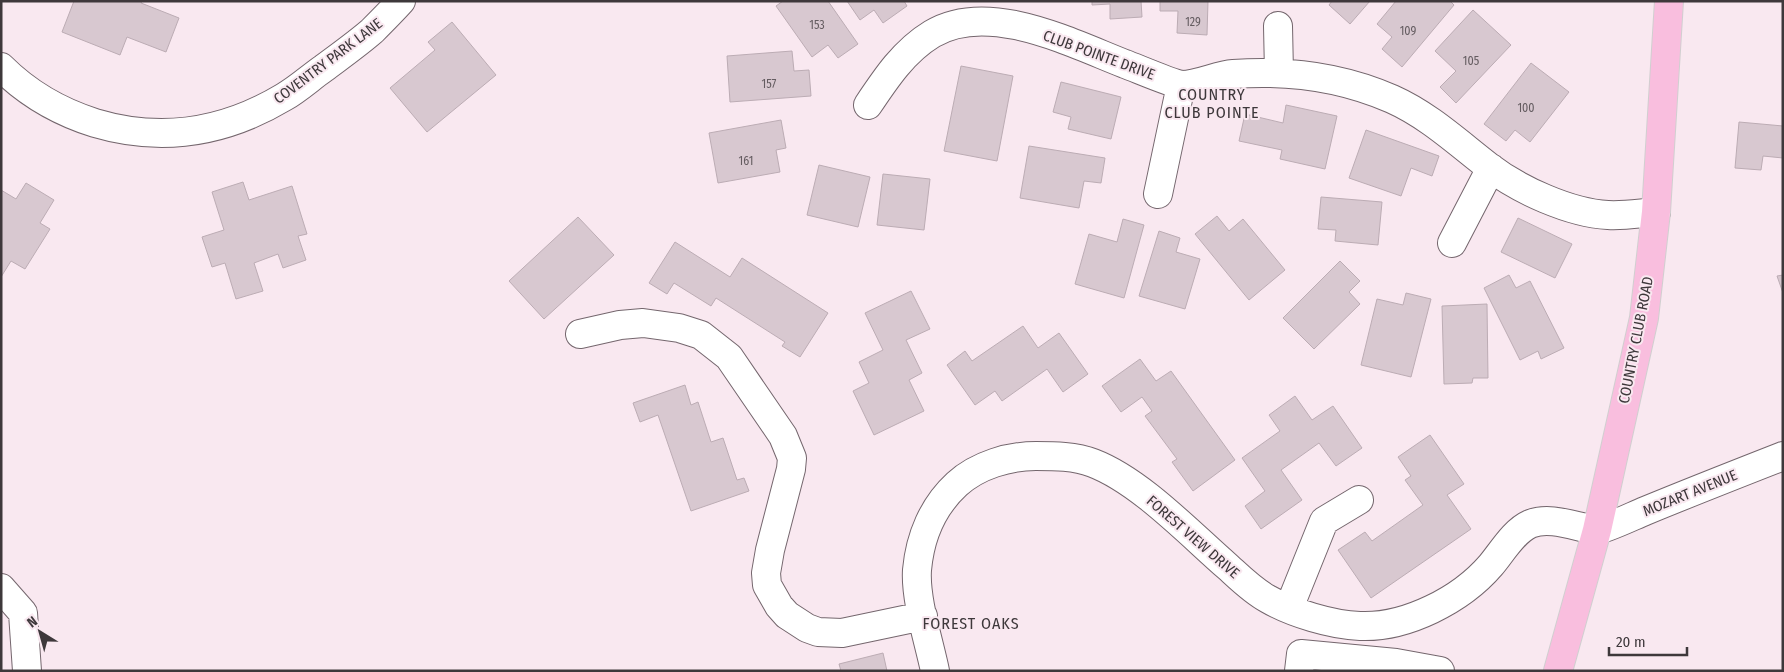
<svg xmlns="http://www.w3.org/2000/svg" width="1784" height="672" viewBox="0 0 1784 672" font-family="'Fira Sans Condensed',sans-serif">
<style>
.building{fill:#d8c8d0;stroke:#bcacb4}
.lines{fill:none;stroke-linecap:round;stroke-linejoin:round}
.minor-casing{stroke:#74666d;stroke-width:30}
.major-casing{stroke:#d1cfd0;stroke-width:30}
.minor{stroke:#fff;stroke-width:28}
.major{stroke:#f9bede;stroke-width:28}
.labels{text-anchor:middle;stroke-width:4;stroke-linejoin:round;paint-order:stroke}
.number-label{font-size:12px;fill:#645c60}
.street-label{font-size:15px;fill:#3e383b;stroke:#f9e8f0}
.neighbourhood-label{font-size:16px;letter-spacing:1px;fill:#3e383b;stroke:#f9e8f0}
</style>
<rect width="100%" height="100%" fill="#f9e8f0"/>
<!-- building -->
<path class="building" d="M74,1H142L141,3L179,18L166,52L127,37L120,55L62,32Z
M783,1H828L858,44L838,58L828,45L812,57L776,6Z
M847,1H904L907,6L883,23L874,10L860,20Z
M1092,1H1141L1142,17L1110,19V4L1092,5Z
M1160,1H1208L1207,35L1177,33L1178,11H1160Z
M1332,1H1370L1350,24L1329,5Z
M1396,1H1450L1454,5L1402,67L1382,49L1392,37L1377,24Z
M1473,10L1511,45L1456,103L1440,87L1456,71L1435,51Z
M452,22L496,75L427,132L390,88L435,50L428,42Z
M792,51L794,71L809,70L811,96L730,102L727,56Z
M1531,63L1569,92L1530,142L1515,130L1506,141L1484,124Z
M961,66L1013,76L997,161L944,151Z
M1061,82L1121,97L1111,139L1068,129L1071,117L1053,112Z
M1286,105L1337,116L1325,169L1280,159L1282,150L1239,141L1245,114L1283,123Z
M781,120L786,148L776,150L780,172L718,183L709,133Z
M1739,122L1783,126V158L1763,156L1761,170L1735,168Z
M1366,130L1439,156L1432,176L1411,168L1401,196L1349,178Z
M1029,146L1105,158L1101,183L1084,181L1079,208L1020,198Z
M819,165L870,177L858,227L807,215Z
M883,174L930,179L924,230L877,225Z
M243,182L249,200L292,186L307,234L298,236L306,260L283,268L278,254L254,263L263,291L236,299L225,263L212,267L202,237L224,230L212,192Z
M26,183L54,200L40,223L50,229L25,269L11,261L1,277V190L16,199Z
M1321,197L1382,202L1378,245L1335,241L1336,230L1318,229Z
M1217,216L1229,231L1243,219L1285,270L1249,300L1195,234Z
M578,217L614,255L544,319L509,281Z
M1518,218L1572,244L1555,278L1501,252Z
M1123,219L1144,225L1124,298L1075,284L1089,234L1117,242Z
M1159,231L1180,238L1176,252L1200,259L1185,309L1139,296Z
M675,242L730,277L742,258L828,313L800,357L782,346L785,342L716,298L711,306L674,283L667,294L649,283Z
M1340,261L1360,281L1349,292L1360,304L1314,349L1283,318Z
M1509,275L1516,288L1530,281L1564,348L1541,359L1538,351L1520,360L1484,288Z
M1783,275V293L1777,276Z
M911,291L930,329L906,340L922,373L909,380L924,411L874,435L853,391L869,383L859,362L883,350L865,313Z
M1406,293L1431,299L1411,377L1361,365L1377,299L1403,305Z
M1487,304L1488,378H1473L1472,383L1444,384L1442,306Z
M1023,326L1038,348L1059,333L1088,374L1063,392L1047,369L1002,401L995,391L975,405L947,365L965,351L972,361Z
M1140,359L1156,381L1171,371L1235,460L1193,491L1172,462L1177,459L1145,416L1152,411L1142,397L1121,412L1102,386Z
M685,385L691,405L698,402L711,442L723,438L737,480L744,478L749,491L691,511L658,415L640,422L633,403Z
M1295,396L1312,420L1333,406L1362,448L1336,466L1319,443L1281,470L1302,500L1261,529L1245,506L1265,491L1242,458L1280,431L1269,415Z
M1430,435L1464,484L1447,495L1471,529L1371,598L1338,550L1365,532L1372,541L1423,505L1405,480L1411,476L1398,457Z
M883,653L887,671H841L839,664Z"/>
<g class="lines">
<!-- minor casing -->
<g class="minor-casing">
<path id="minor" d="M1278,26L1279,73
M1,67C27,93 60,112 95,123C162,143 224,133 284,97C298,89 311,77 324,68C340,56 357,44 372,31C382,21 392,11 401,1
M868,105C886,78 904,51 932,34C988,0 1071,43 1125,64C1136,68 1173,84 1182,85C1197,85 1218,75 1233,74C1287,70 1342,77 1392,99C1428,115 1457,142 1488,166C1519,190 1570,213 1608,215C1624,216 1641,213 1656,212
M1158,194L1181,85
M1452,243L1491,168
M580,334L620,325L643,323L679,328L701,335L729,357L783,436L792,458L791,469L770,550L766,573L767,585L779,606L787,615L807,628L818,632L842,633L923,616
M1,588L23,613L27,671
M1289,608L1324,521L1359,500
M935,671C929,642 915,599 917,570C920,537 933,506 957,484C978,465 1009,456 1036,456C1054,456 1075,456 1093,463C1140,481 1189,533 1228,567C1240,578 1253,591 1268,599C1292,613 1332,625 1360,626C1406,628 1461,600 1491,565C1502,552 1514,531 1530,524C1547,517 1568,524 1586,528C1590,528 1593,530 1597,530C1606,529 1635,515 1645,511C1691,492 1737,474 1783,456
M1299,671L1301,654L1396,663L1440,671"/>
</g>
<!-- major casing -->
<g class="major-casing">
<path id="major" d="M1558,671L1597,530L1644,318L1656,212L1669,1"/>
</g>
<!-- minor -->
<use href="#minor" class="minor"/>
<!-- major -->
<use href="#major" class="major"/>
</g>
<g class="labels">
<!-- number labels -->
<g class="number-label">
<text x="1193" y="26">129</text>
<text x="817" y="29">153</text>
<text x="1408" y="35">109</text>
<text x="1471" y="65">105</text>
<text x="769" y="88">157</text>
<text x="1526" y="112">100</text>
<text x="746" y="165">161</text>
</g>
<!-- street labels -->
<g class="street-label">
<text transform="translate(1099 55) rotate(20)" y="5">CLUB POINTE DRIVE</text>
<text transform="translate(328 61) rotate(-37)" y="5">COVENTRY PARK LANE</text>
<text transform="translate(1636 340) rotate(-79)" y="5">COUNTRY CLUB ROAD</text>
<text transform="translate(1690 493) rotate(-22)" y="5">MOZART AVENUE</text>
<text transform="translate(1193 537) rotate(41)" y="5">FOREST VIEW DRIVE</text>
</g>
<!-- neighbourhood labels -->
<g class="neighbourhood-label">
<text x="1212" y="100">COUNTRY<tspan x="1212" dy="18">CLUB POINTE</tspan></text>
<text x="971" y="629">FOREST OAKS</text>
</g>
</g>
<!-- border -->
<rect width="1784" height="672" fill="none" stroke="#3e383b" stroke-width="5"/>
<!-- north arrow -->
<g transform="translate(40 632) rotate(323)" stroke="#f9e8f0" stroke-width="4" paint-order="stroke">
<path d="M0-4L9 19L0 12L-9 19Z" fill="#3e383b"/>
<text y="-8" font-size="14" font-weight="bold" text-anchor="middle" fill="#3e383b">N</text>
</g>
<!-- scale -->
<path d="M1609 647v8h78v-8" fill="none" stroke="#3e383b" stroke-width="2.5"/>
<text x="1616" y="647" font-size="15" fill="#3e383b" stroke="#f9e8f0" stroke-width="4" paint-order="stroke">20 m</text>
</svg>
